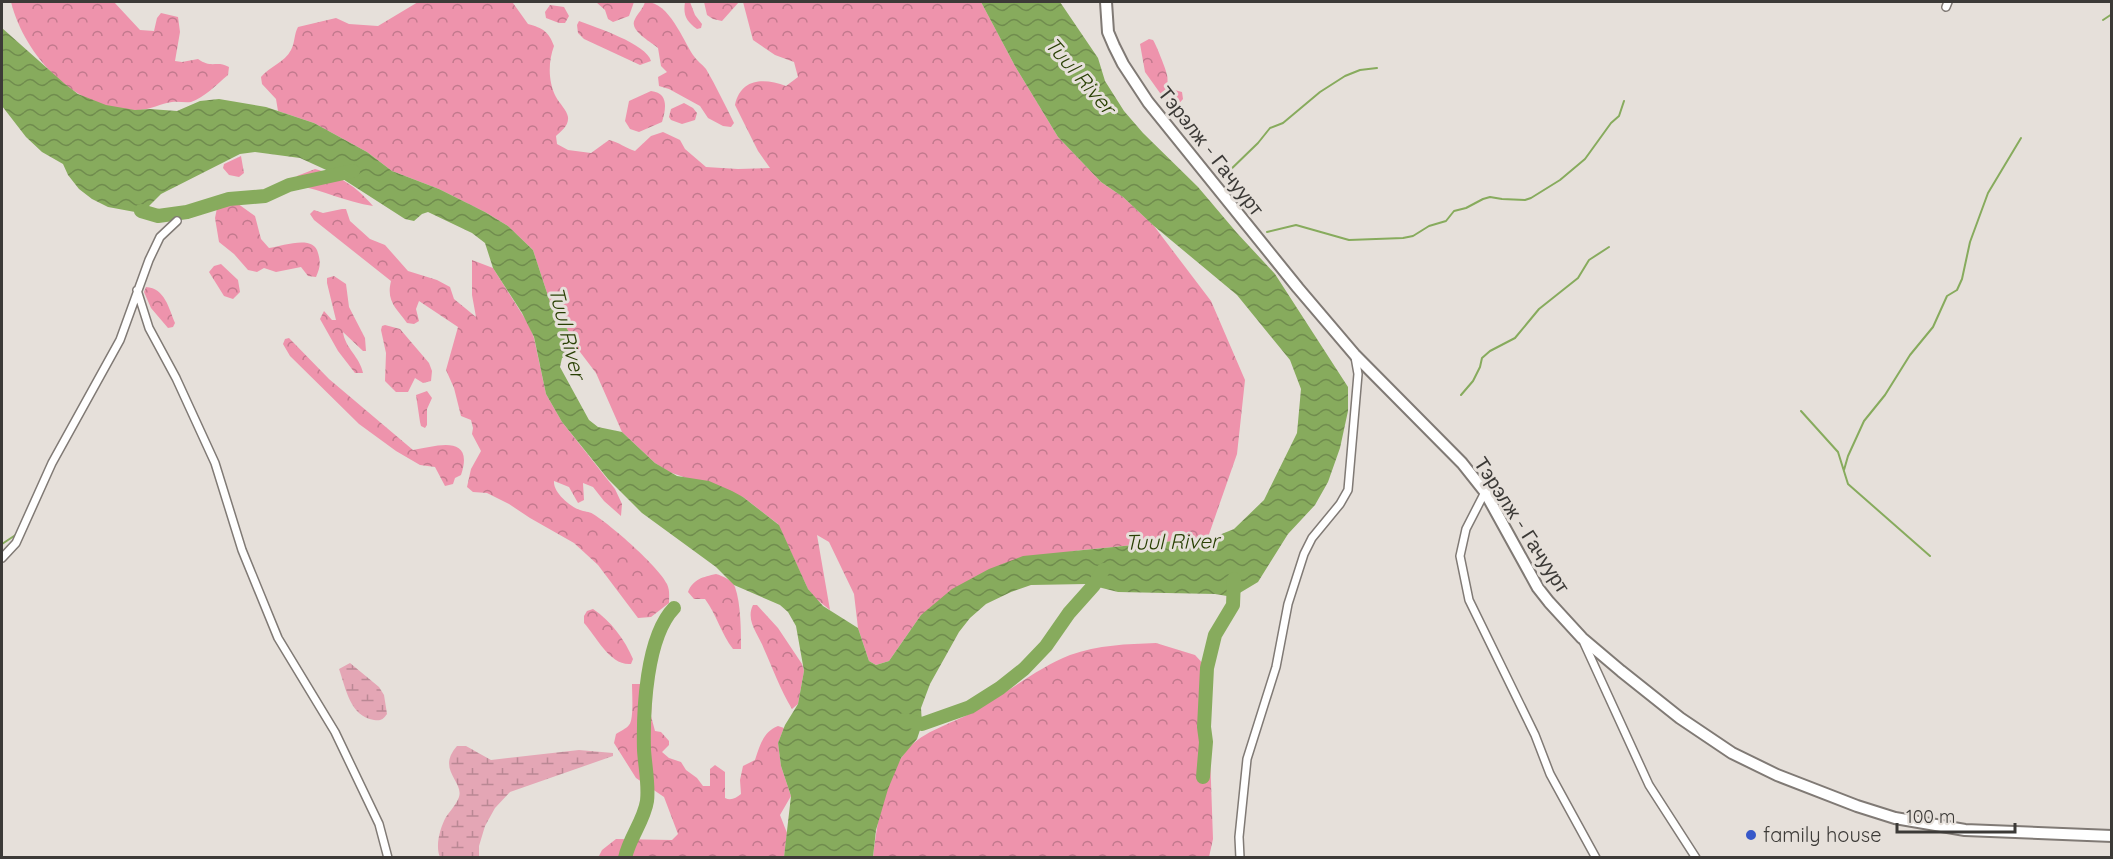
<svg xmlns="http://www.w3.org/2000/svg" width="2113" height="859" viewBox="0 0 2113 859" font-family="Quicksand,sans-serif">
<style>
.forest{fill:url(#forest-crowns)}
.wetland{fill:url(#wetland-marsh)}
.water{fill:url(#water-waves)}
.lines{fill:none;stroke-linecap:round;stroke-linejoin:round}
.stream{stroke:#87ab5d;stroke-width:2}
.river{stroke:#87ab5d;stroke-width:14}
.street-casing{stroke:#807a75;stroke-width:10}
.secondary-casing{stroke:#807a75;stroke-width:14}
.street{stroke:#fff;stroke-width:7}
.secondary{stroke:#fff;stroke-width:10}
.poi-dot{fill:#3758c9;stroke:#e6e0da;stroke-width:2}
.labels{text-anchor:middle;stroke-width:6;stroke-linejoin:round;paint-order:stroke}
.street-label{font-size:20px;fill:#3c3a37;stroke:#e6e0da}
.poi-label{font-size:20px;fill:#3c3a37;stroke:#e6e0da;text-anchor:start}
.water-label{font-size:21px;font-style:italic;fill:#294004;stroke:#e6e0da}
</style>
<defs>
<pattern id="forest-crowns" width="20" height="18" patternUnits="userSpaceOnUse" patternTransform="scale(1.5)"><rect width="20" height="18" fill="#ee93ac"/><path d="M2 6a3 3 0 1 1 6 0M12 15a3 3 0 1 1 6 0" fill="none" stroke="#c2798d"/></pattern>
<pattern id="wetland-marsh" width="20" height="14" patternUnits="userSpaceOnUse" patternTransform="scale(1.5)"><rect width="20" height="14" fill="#e4a6b5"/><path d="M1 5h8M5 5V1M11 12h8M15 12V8" fill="none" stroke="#ba8894"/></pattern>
<pattern id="water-waves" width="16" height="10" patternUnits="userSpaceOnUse" patternTransform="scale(1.5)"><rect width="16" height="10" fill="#87ab5d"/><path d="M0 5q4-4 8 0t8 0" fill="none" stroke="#708c4e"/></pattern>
</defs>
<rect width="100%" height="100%" fill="#e6e0da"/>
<!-- forest -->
<path class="forest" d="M11,2H114L140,30L154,31L157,18L161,13L178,17L180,32L175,61L182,62L198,59C212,69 216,60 229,67L228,75C217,84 204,98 191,102C185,103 178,101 172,102C161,103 151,110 137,110C76,111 25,57 11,2Z
M418,2H509L513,3L528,24C543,28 549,32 554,46C548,62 548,82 556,97C559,103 567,110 568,117C569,126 561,131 556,136L557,144L568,150L591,153L609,140C619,142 625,148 635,151L651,136L663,132L680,140L685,149L706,167L738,169L770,168L758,151L735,105C741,78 764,78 786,86L798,77L794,62L775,55L753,40L743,2H981L1015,66L1058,137L1101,182L1123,197L1154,226L1211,301L1245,380L1237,454L1207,540L1174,541L1073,551L921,615L889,661L876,665L869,661L858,628L854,594L829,542L817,535L830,610L815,598L808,589L778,524L743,497L669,472L655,463L622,432L596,373L577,348L576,343L550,302L533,250L508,226L485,212L439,189L392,171L367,152L314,123L278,111L276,99L262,84L261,77C269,67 285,62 291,50C295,43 294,34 298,27L336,18L349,24L378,26Z
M596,2H634L629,16L613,22L608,19L605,10Z
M645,2C668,0 683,40 693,55C697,61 702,64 706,69C716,86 725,105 734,123L731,127L723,126L708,118L700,106L669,89L659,86L658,77L667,72L661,66L658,48C651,42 628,30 635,19C638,13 643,9 645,2Z
M685,2H690L695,15L702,24L701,28L697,29C686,21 683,15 685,2Z
M704,2H739L722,21L713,19L707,15Z
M550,5L564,7L569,16L565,23H559L546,18L545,12Z
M579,21C595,27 647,44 651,61L640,65L584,39L578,33L577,25Z
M1149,39L1153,40C1156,44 1167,72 1167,75C1168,78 1167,81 1168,85L1171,89L1182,92L1183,99L1175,108L1170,107L1145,72L1140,44Z
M651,91C669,93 666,109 662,122L639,132L630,129L625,121L629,101Z
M684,103L693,108L697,113L695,120L682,124L671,120L669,117L671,109Z
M241,156L244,173L239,177L229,175L223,168L224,164Z
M315,169C340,176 356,186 373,206C347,202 322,190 296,185L297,176Z
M234,201L255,216L261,239L269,248C283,246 314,234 318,253C321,263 320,268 316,277L308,276L301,267L276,272L264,268L257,272L248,270L234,254L219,242L215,218L218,203Z
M342,209H346L350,221L370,239L385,245L408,271L437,280L450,287L454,299L476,317L472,295V260L493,268L529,325L534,338L546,394L562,422L615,489L622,504L621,516L604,501L593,487L583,483L584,500L578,503L569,487L554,481C553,492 569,506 580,510C584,512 589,511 593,514C610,524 660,568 667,584C670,591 669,596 669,603L651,617L638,618L598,565L574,543L530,518L509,504L487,493L473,492L467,487L471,469L481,451L472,434L473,428L471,420L461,416L454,388L446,370L458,327L419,301L416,309L419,321L414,324L407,323C396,308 386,301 391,281L314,220L310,214L314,210L323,213Z
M221,264L238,280L240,292L233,299L224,296L209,272L214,266Z
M334,276L346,284L349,307L365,338L366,351H363L343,332C345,348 360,357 363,373H355L338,351L320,319L324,311L332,320H336L327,283V278Z
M146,287C165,288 169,309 175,323L173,327L168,328L151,308L144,292Z
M385,325L400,329L429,363L432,371L431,381L423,383L415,378L408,392H396L385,381L386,353L381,330L382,326Z
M289,338L329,379L413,450C436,446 475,433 461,475L455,478L453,484L445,486L435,467L420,465L396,451L359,424L290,356L283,344L285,339Z
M427,391L432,398L427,409V425L425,428L421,426L420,422L416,395Z
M716,574C723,576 732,580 735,587C741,604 741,631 741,649H733C721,634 717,615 705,599H694L688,592C693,579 703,577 716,574Z
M753,605H757L778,628L802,664L804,671L798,704L792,709C780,689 773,669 764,649C759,635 745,621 753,605Z
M593,609C611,621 625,640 633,659L631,664C610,666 596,636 584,623V616L587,611Z
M1156,643L1195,655L1207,668L1213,839L1209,857L873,858C877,822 884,777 908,749C923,731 951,724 971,713C1005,695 1035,669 1070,655C1098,645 1127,644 1156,643Z
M632,684H647L652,698L651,716L655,731L661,732L669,741V745L662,752L669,758L681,762L686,770L697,778L703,786H710V769L715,765L725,772V798C731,801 736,798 741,794L740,780L743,766L755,760C760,745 763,732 778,726L784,728L778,743L781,766L791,796L780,815L787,833L784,857L598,858L602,850L616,839L672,840L678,834L664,797L636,778L614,743L616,734C620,731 626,729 629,725C634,720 632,693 632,684Z"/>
<!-- wetland -->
<path class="wetland" d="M350,663L379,687L384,695L387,714C383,720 380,721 374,720C350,716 346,689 339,669Z
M457,746H466L491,760L579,750L613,753V756L510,792L495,808L485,826L479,846V857H440C435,846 440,828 446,817C450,811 456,805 459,797C464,781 436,770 457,746Z"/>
<!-- water -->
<path class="water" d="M981,2H1060L1098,58L1105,81L1124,111L1143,133L1198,187L1237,233L1275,274L1348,387V411L1340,448L1328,482L1315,505L1288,534L1258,582L1233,597L1215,594L1118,592L1086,584L1031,585L1011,592L986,604L970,618L959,632L930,684L921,708L922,724L917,739L901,758L888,789L876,830L873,857H784L791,796L781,766L778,743L785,725L798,704L804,671L796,626L788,612L780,605L734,585L716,567L642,513L608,479L562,422L546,394L534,337L522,313L493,268L485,243L472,233L428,212L422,214L414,221L405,219L335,174L300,158L255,152L240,154L161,194L145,210L135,212L108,207L92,199L79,189L68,175L63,164L42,152L26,137L2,106V28L65,84L78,94L106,105L135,110L150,109L177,111L200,101L219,99L266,107L314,123L367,152L392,171L439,189L485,212L508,226L533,250L550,302L576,343L577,348L572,354L562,358L560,367L589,420L598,427L622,432L655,463L677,476L709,481L732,491L743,497L779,525L808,589L823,606L858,628L869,661L876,665L889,661L921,615L952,589L989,569L1023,556L1174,541L1207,540L1234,529L1264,500L1297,433L1301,389L1290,360L1237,295L1154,226L1123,197L1101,182L1058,137L1015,66Z"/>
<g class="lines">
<!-- stream -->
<path class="stream" d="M2103,20L2112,14
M1225,175L1258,143L1270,128L1283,123L1320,92L1345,76L1360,70L1377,68
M1267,232L1296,225L1349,240L1403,238L1413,236L1429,226L1446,221L1454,211L1466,208L1483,199L1490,197L1502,199L1525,200L1531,198L1560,180L1585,159L1611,123L1619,116L1624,101
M1461,395L1473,381L1480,367L1482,358L1490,351L1515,338L1539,309L1578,278L1589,260L1609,247
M1801,411L1838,452L1848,484L1930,556
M1844,470L1848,456L1864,421L1885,395L1910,355L1933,327L1947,296L1957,290L1962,279L1970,242L1988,193L2021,138
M2,544L17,534"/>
<!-- river -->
<path class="river" d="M141,211L158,216L187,212L229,199L265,196L289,185L353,171
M904,720L922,724L970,707L1000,688L1024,669L1046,646L1069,613L1094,585L1103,570
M1203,777L1206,742L1204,727L1207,668L1215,635L1233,605L1234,579
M625,858C629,838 644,821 647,801C649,785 645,766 644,750C643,711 646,637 674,608"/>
<!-- street casing -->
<g class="street-casing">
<path id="street" d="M1946,7L1948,2
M137,290L149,328L176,378L215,463L242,550L278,638L335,732L379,824L388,858
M1485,492L1466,529L1460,556L1469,600L1535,735L1550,774L1596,858
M2,558L16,543L52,463L120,340L149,260L160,237L177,221
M1584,643L1649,785L1696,858
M1240,858L1239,837L1247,759L1276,667L1288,604L1304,554L1312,538L1340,504L1348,490L1358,374L1355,357"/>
</g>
<!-- secondary casing -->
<g class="secondary-casing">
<path id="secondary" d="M1106,2L1108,32L1114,46L1123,64L1148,102L1298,288L1355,355L1462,463L1485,492L1538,588L1549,602L1582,638L1621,671L1680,718L1732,753L1777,775L1857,806L1895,818L1965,830L2112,836"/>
</g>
<!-- street -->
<use href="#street" class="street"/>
<!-- secondary -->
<use href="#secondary" class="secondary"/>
</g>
<!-- markers -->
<circle class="poi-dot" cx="1751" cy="835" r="6"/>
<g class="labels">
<!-- street labels -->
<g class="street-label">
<text transform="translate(1211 151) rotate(52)" y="7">Тэрэлж - Гачуурт</text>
<text transform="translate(1522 525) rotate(57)" y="7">Тэрэлж - Гачуурт</text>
</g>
<!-- poi labels -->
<g class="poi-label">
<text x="1763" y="842">family house</text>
</g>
<!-- water labels -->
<g class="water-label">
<text transform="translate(1080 76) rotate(49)" y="7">Tuul River</text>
<text transform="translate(567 333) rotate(76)" y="7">Tuul River</text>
<text transform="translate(1172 542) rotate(-1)" y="7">Tuul River</text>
</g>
</g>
<!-- border -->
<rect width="2113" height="859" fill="none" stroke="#3c3a37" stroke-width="6"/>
<!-- scale -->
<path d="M1897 823v9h118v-9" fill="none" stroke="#3c3a37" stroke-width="3"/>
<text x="1906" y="823" font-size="18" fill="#3c3a37" stroke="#e6e0da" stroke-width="4.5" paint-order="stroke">100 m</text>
</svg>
